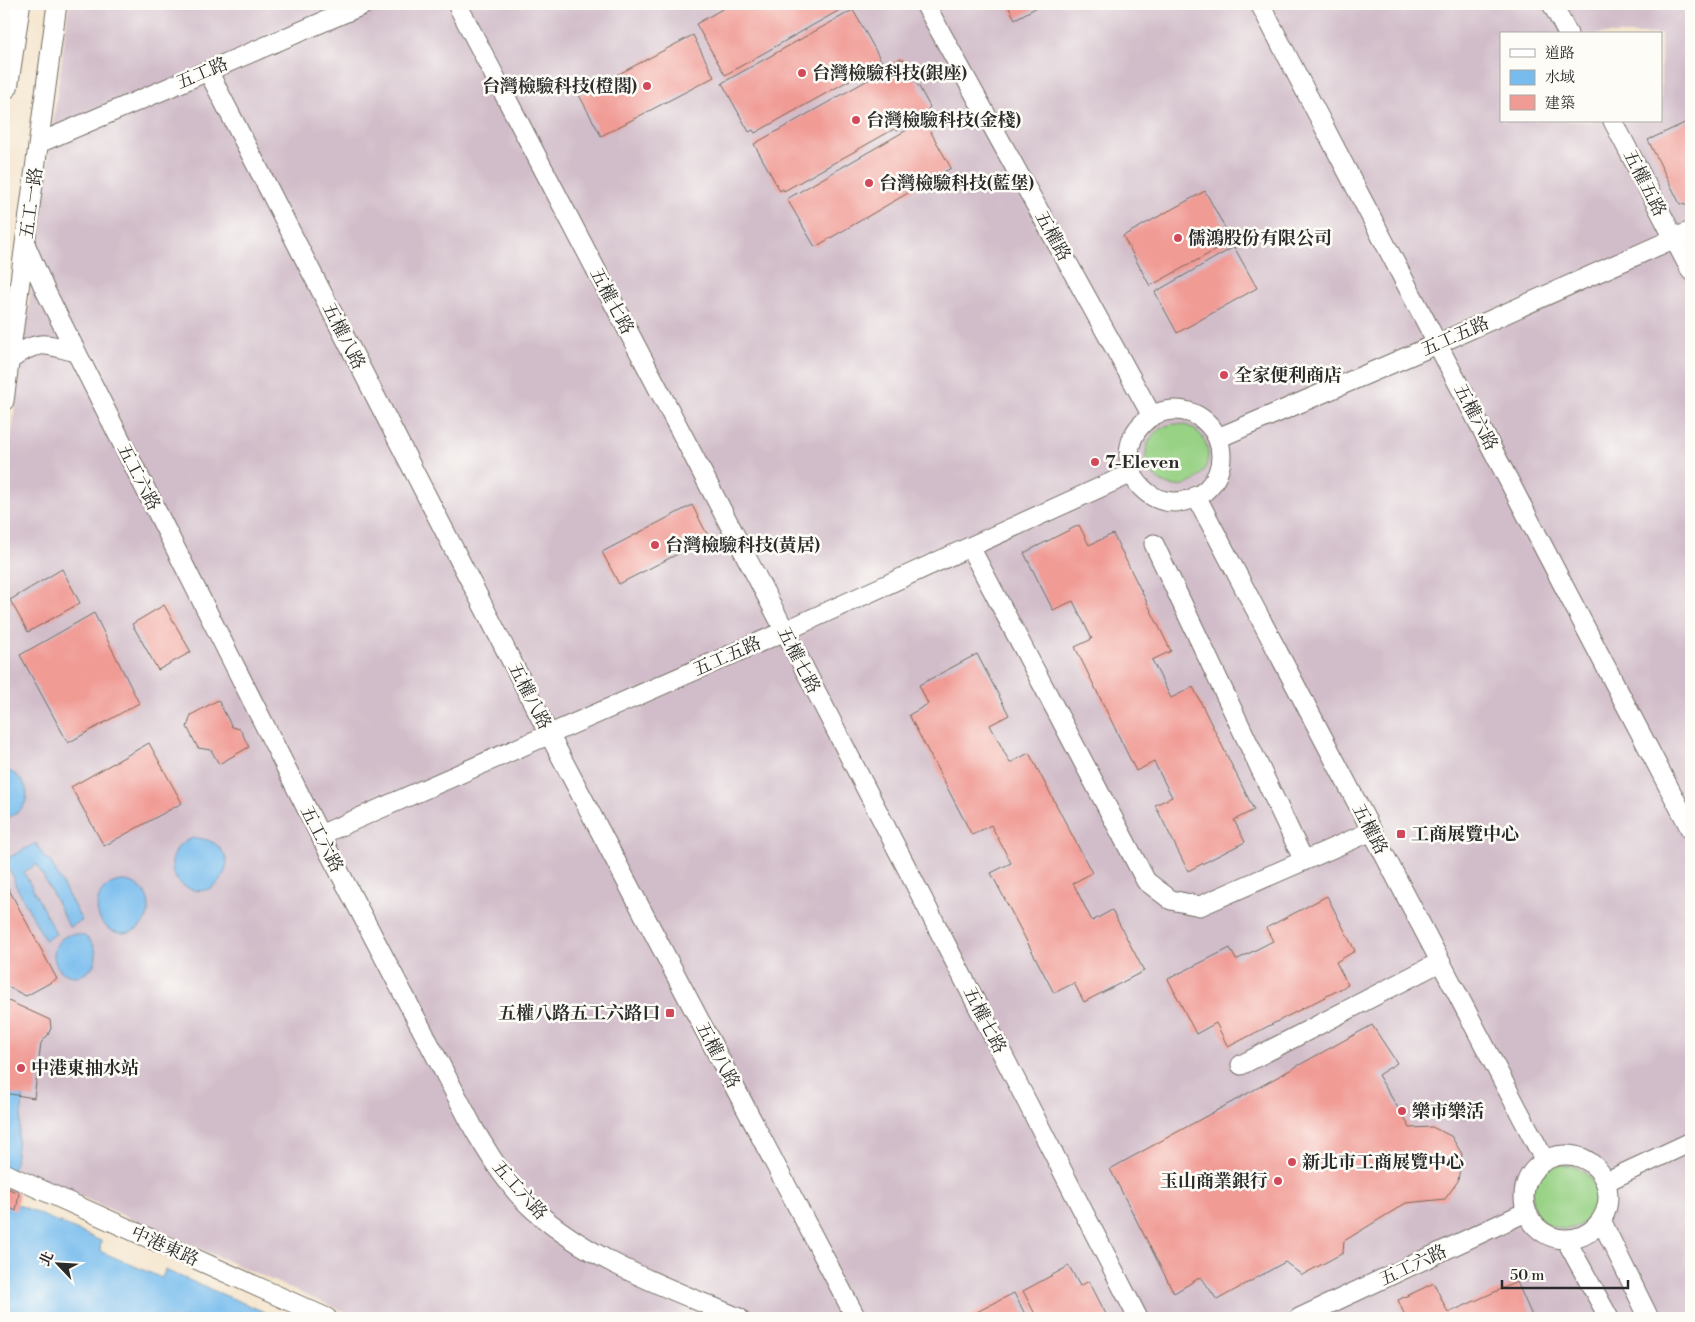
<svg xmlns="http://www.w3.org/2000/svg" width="1695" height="1322" viewBox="0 0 1695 1322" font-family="'Libre Bodoni','Noto Serif TC',serif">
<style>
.industrial{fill:#d1bdc9;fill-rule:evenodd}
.green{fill:#98d285;stroke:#627e58}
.water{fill:#77bced;stroke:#51748c}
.building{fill:#f19b95}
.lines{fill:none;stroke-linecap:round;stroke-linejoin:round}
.minor-casing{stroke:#716c63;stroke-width:21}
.highway-casing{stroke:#716c63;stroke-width:30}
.minor{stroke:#fff;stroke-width:19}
.highway{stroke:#fff;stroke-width:28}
.poi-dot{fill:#d1495b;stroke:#fdfcf7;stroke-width:2}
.labels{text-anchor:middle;stroke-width:5;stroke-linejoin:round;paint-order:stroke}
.street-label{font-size:18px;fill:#2b2b2b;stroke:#fdfcf7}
.poi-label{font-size:18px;font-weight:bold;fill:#2b2b2b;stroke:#fdfcf7;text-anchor:start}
</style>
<rect width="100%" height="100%" fill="#fdfcf7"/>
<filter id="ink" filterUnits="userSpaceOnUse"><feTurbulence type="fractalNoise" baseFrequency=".02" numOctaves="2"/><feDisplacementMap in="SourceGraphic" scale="10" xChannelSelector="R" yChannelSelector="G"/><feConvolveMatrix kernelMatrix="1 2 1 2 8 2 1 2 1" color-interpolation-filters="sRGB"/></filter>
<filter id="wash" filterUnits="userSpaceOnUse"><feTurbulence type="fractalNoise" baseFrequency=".0096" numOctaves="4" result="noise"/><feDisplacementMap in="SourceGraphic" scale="20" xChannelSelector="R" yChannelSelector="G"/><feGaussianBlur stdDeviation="1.12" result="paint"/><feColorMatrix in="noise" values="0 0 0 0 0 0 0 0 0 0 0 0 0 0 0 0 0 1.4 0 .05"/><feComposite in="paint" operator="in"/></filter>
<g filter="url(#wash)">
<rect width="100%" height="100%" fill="#f4e4cb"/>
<!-- industrial -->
<path class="industrial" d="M69,4H1691V1318H358L4,1163V490ZM1501,34H1661V121H1501Z"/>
<!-- green -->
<path class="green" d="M1146 455a31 31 0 1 1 62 0a31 31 0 1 1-62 0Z
M1532 1197a32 32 0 1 1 64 0a32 32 0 1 1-64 0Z"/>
<!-- water -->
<path class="water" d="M4,769C35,779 34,812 4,818Z
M195,838C212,839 221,845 227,861C222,912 157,889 175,853C179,844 185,840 195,838Z
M36,843L45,859H49L82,921L69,927L37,864L24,872L56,934L45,940L15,884L14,878L4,860Z
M97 907a26 26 0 1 1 52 0a26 26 0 1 1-52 0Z
M54 955a21 21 0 1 1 42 0a21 21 0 1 1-42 0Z
M4,1027L32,1031L10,1201L101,1241L100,1251L162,1278L165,1270L279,1318H4Z"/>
<g id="blocks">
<!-- building -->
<path class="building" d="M731,4H858L847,10L845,7L725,75L696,24Z
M1007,4H1043L1015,19Z
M853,10L882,62L755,133L753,130L749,132L722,83Z
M693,35L714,77L601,136L579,95Z
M901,58L902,60L904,59L930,107L928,109L930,113L897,131L896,128L784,191L783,189L780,191L754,144L875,76L873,73Z
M924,120L951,168L815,247L787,199Z
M1691,120V206L1680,204L1648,140Z
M1205,191L1232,241L1150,286L1123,236Z
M1234,247L1257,288L1177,333L1155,292Z
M692,505L709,538L619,584L602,552Z
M1079,525L1089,545L1113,534L1171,651L1152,660L1171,698L1193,687L1254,810L1234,820L1245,842L1188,871L1155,805L1172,797L1154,762L1136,771L1075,647L1092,639L1073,601L1053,610L1024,553Z
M62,569L80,603L28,632L10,600Z
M164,605L191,652L158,670L132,624Z
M94,613L139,703L68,743L20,655Z
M977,654L1009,715L990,725L1010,763L1029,753L1092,873L1073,883L1092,921L1112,910L1144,971L1084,1002L1074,983L1054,993L991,873L1011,863L991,825L972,835L909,715L928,704L919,685Z
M218,700L232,727L240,729L249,747L219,764L211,750L198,748L187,727L191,715Z
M149,743L182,803L104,846L71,787Z
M6,884L57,979L26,996L4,985V886Z
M1327,896L1355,951L1336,962L1348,985L1228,1047L1216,1023L1196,1034L1168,979L1230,948L1236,960L1273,941L1266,928Z
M4,999L50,1020L51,1028L48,1035L41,1043L34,1098L4,1093Z
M1372,1025L1397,1063L1378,1075L1410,1128L1432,1127L1451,1136L1462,1154L1458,1181L1445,1199L1406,1203L1344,1241L1343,1253L1302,1275L1285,1262L1217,1300L1201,1277L1174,1293L1110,1169Z
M4,1187L19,1193L16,1211L4,1205Z
M1069,1266L1080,1286L1089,1281L1108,1318H1037L1023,1291Z
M1517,1282L1533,1318H1406L1398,1300L1434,1283L1448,1313Z
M1014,1293L1027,1318H965Z"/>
</g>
</g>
<g filter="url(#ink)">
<use href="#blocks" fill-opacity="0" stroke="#716c63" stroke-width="1"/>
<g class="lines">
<!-- minor casing -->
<g class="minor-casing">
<path id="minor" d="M457,4L785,631L1138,1318
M925,4L1152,416
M1260,4L1691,830
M1552,4L1568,34
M208,71L549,734L856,1318
M1613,121L1691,271
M39,143L365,4
M26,246L45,290L320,835L475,1131C492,1159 509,1188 534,1210C592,1262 669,1288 739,1318
M10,360C36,339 46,343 77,353
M4,401L57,4
M1129 456a46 46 0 1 1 92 0a46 46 0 1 1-92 0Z
M1218,438L1437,344L1691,231
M1196,496L1545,1161
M1154,544L1304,861
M970,547L1146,881L1171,900L1200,906L1372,831
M320,835L785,631L1132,473
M1241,1065L1440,962
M1524 1197a42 42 0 1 1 84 0a42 42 0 1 1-84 0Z
M4,1173L327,1318
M1605,1182L1691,1142
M1601,1220L1649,1318
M1566,1240L1609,1318
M1299,1318L1526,1212"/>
</g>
<!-- highway casing -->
<g class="highway-casing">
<path id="highway" d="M4,85L16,4"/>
</g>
<!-- minor -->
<use href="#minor" class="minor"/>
<!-- highway -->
<use href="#highway" class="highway"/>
</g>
</g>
<!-- markers -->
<g class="poi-dot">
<circle cx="802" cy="73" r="5"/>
<circle cx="647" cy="86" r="5"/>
<circle cx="856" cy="120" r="5"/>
<circle cx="869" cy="183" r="5"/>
<circle cx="1178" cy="238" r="5"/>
<circle cx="1224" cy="375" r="5"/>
<circle cx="1095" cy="462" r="5"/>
<circle cx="655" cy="545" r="5"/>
<rect x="1396" y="829" width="10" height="10" rx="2.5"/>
<rect x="665" y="1008" width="10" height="10" rx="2.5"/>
<circle cx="21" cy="1068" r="5"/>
<circle cx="1402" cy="1111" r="5"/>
<circle cx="1292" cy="1162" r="5"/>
<circle cx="1278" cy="1181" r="5"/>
</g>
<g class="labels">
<!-- street labels -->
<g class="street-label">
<text transform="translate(202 73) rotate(-23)" y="6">五工路</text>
<text transform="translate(1645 183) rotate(63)" y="6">五權五路</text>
<text transform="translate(31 203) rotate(-82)" y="6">五工一路</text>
<text transform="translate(1053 236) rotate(61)" y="6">五權路</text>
<text transform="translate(612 301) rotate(62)" y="6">五權七路</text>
<text transform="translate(344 336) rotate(63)" y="6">五權八路</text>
<text transform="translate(1455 336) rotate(-24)" y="6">五工五路</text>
<text transform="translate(1476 417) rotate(62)" y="6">五權六路</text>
<text transform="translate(139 477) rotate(63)" y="6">五工六路</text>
<text transform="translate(727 656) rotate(-24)" y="6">五工五路</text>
<text transform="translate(799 660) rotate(63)" y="6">五權七路</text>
<text transform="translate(530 696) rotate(63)" y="6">五權八路</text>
<text transform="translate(1370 829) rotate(62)" y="6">五權路</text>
<text transform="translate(322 839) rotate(63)" y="6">五工六路</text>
<text transform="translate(985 1020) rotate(63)" y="6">五權七路</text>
<text transform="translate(718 1055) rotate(62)" y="6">五權八路</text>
<text transform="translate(520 1190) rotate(48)" y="6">五工六路</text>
<text transform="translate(165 1246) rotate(24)" y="6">中港東路</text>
<text transform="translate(1413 1265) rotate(-25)" y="6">五工六路</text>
</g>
<!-- poi labels -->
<g class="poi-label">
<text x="812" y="79">台灣檢驗科技(銀座)</text>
<text x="637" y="92" text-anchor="end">台灣檢驗科技(橙閣)</text>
<text x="866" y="126">台灣檢驗科技(金棧)</text>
<text x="879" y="189">台灣檢驗科技(藍堡)</text>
<text x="1188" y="244">儒鴻股份有限公司</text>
<text x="1234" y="381">全家便利商店</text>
<text x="1105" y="468">7-Eleven</text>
<text x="665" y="551">台灣檢驗科技(黃居)</text>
<text x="1411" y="840">工商展覽中心</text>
<text x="660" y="1019" text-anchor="end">五權八路五工六路口</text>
<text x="31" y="1074">中港東抽水站</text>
<text x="1412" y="1117">樂市樂活</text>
<text x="1302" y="1168">新北市工商展覽中心</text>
<text x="1268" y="1187" text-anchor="end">玉山商業銀行</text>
</g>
</g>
<!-- margin -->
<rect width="1695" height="1322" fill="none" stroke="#fdfcf7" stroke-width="20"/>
<!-- legend -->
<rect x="1500" y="32" width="162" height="90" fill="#fdfcf7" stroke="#a9a8a5"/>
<rect x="1510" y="49" width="25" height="8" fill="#ffffff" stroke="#a9a8a5"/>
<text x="1545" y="58" font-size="15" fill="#2b2b2b">道路</text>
<rect x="1510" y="70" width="25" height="15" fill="#77bced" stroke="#a9a8a5"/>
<text x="1545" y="82" font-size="15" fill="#2b2b2b">水域</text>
<rect x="1510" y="95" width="25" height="15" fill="#f19b95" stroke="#a9a8a5"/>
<text x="1545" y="108" font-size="15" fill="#2b2b2b">建築</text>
<!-- north arrow -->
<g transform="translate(58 1264) rotate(295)" stroke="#fdfcf7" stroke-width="4" paint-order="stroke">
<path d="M0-4L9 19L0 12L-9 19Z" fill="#2b2b2b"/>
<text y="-8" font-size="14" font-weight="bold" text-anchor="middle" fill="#2b2b2b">北</text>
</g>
<!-- scale -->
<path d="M1502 1280v8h126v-8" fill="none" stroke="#2b2b2b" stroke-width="2.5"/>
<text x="1510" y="1280" font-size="15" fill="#2b2b2b" stroke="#fdfcf7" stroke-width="4" paint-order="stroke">50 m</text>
</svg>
